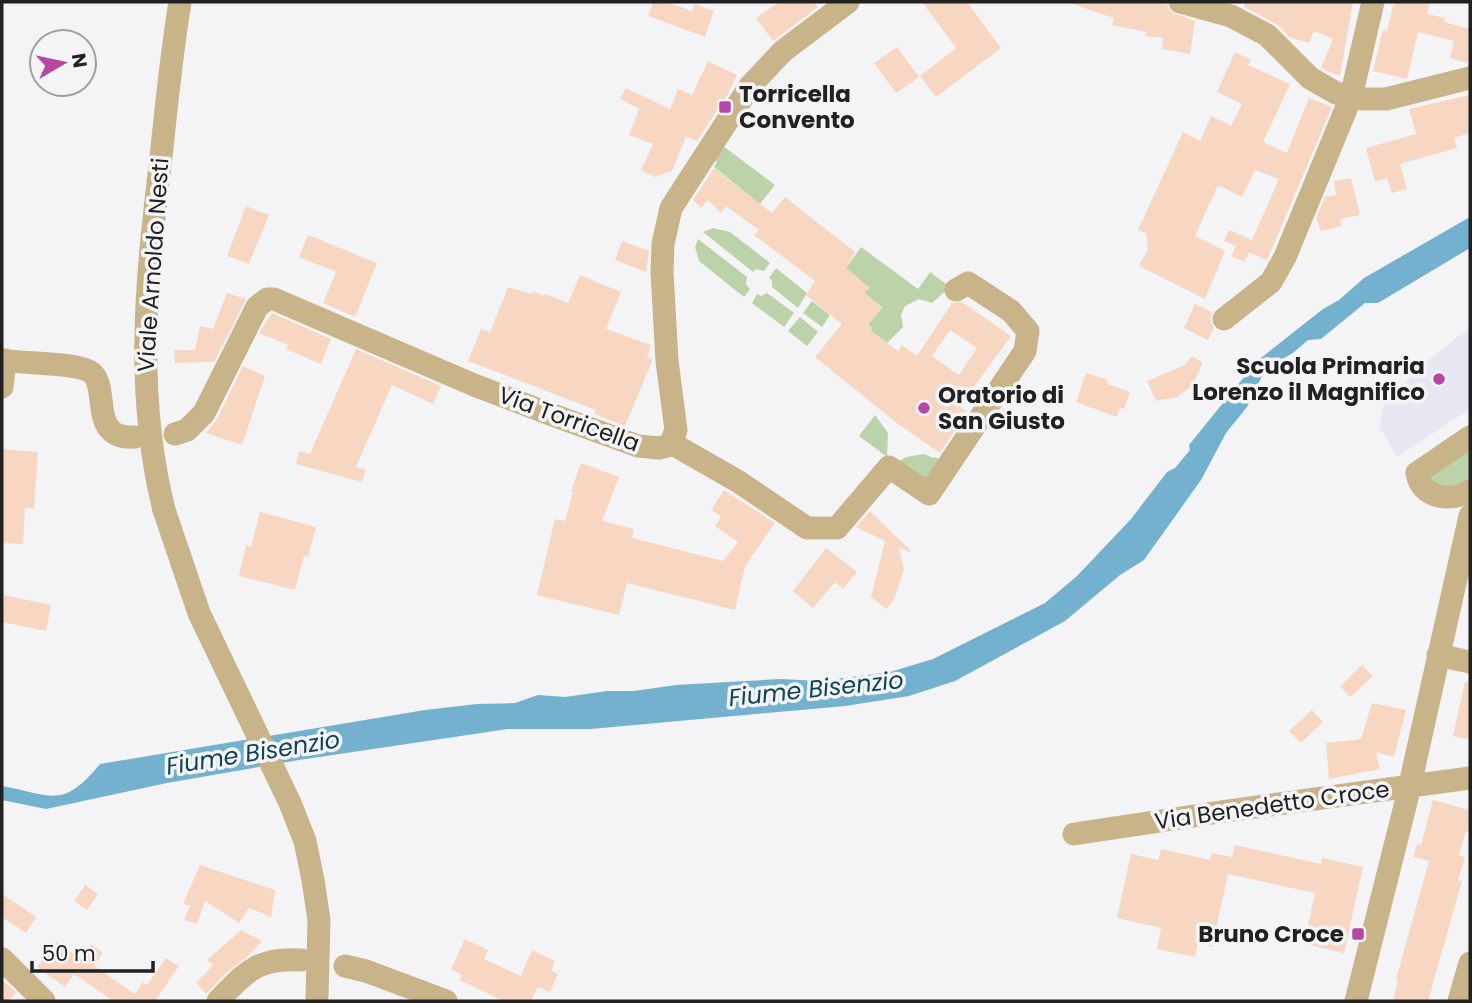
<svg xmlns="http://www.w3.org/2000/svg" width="1472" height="1003" viewBox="0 0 1472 1003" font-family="Poppins,sans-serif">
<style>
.built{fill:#e7e7f2}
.green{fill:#bcd3a9}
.water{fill:#74b1cf}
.building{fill:#f7d6c2;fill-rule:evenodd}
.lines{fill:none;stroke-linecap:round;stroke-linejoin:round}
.minor{stroke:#c9b48a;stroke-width:23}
.minor-bridge{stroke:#c9b48a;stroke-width:23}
.poi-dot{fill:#b647a5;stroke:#f4f4f7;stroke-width:2.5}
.labels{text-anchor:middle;stroke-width:7;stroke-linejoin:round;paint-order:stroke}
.poi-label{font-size:23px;font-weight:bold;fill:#212122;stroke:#f4f4f7;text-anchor:start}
.street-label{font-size:23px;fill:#212122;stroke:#f4f4f7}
.water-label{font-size:24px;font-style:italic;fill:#0e4358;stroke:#f4f4f7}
</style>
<rect width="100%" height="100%" fill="#f4f4f7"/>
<!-- built -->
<path class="built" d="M1470,327V409L1397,457L1380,428L1382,409L1387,400L1431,358Z"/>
<!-- green -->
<path class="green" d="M719,143L775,185L760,204L714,167L717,162L709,157Z
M713,228L730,232L770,263L764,271L756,269L753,272L703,232Z
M698,239L747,277L746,285L750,289L744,297L699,261L695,247Z
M861,247L918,289L930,272L950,287L932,303L919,299L905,306L901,315L903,327L887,343L870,330L872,328L868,325L882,307L864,293L869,288L846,268Z
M776,268L807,293L798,308L772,287V281L769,278Z
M767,293L794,313L784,327L752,303L757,294L761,296Z
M812,301L830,315L822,327L803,313Z
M800,317L818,332L807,346L788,331Z
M875,415L888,433L887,457L859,436Z
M1465,451H1470V479L1464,483L1437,488L1431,480V476Z
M924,454L933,458L936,457L941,461L925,484L896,463L906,457Z"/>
<!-- water -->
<path class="water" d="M1470,217V248L1378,303H1365L1321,339L1308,340L1293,353L1277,362L1261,378L1247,407L1226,433L1201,480L1144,560L1120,575L1065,621L955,681L909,696L845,706L591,729H508L299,760L167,783L46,809L2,800V786C52,795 62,810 100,764L425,710L477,704L515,703L538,695L565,697L607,691H634L676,685L780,679L820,681L890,672L933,659L1045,603L1077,576L1131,519L1167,472L1175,468L1190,450L1189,445L1257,361L1323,309L1339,300L1364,278Z"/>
<!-- building -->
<path class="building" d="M653,2H666L692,11L695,4L714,11L705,37L648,16Z
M779,2H814L818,7L773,41L756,18Z
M922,2H967L1001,48L936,97L920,76L956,48Z
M1073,2H1166L1171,12L1195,21L1190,54L1162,49L1163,38L1145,36L1146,32L1112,25L1114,18L1072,4Z
M1245,2H1353L1340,76L1321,68L1333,39L1314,31L1309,43L1289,37L1278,25L1244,7Z
M1394,2H1430L1427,14L1445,18L1444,22L1470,29L1468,63L1450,58L1454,41L1418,32L1407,79L1373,71L1383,30L1387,31Z
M897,47L919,77L896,93L874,63Z
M1235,52L1251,60L1248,65L1290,84L1263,142L1287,153L1309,98L1332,107L1267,260L1249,252L1245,262L1231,256L1236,246L1224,241L1229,230L1252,240L1279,179L1255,170L1242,197L1218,185L1195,236L1225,251L1205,299L1139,266L1148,249L1146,233L1138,230L1183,132L1200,141L1211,116L1231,126L1242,104L1217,92Z
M708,61L737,75L728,94L697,141L686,137L672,171L655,177L641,170L653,144L629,135L639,109L620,99L626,88L670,109L678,89L692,95Z
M1470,95V133L1454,138L1457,148L1400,164L1407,189L1392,193L1387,178L1375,182L1366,148L1416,134L1409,109Z
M714,168L772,213L785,197L855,252L846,268L870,288L864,293L882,308L868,325L872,328L870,330L898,351L902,345L917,356L952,303L962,302L1011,336L960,406L967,412L940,453L898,424L815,357L842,324L806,295L815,281L754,235L759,230L726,206L721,213L708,200L701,208L693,200ZM950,330L977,348L959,375L932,356Z
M1351,178L1360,215L1340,219L1342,226L1321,231L1316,218L1325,197L1336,195L1334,181Z
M246,206L269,215L249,264L227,256Z
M308,235L377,263L355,317L323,303L336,272L299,257Z
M622,241L649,251L646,272L615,260Z
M580,275L621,292L606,329L651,345L647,357L653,359L625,426L594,414L596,410L468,361L481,329L490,332L508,287L532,294L533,291L544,296L545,294L568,303Z
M227,293L246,299L214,362L175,363L174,350H195L200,326L213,329Z
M1195,304L1212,312L1210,320L1214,328L1208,340L1184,328Z
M272,313L331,339L321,364L286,349L288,345L259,333Z
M356,349L441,386L433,404L392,385L356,467L366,470L362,482L296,464L299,451L310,454Z
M1192,356L1203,363L1192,386L1177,397L1156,401L1147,381L1185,365Z
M243,366L265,376L242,445L206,433L217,419Z
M1086,373L1108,380L1107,384L1130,392L1124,409L1120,408L1117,417L1076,402Z
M2,449L38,452L34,509L25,508L23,544L2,543Z
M581,463L619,477L602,521L634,529L632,538L723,561L738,542L715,526L721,517L711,510L724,490L775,523L745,566L735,610L627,583L619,615L537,595L555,519L565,521L573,492L571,491Z
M870,511L911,551L909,552L899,547L904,569L894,600L886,609L871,597L885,541L856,527Z
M260,512L316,527L308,557L304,556L295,590L239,576L246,545L251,547Z
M826,548L857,572L843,589L835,582L813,608L793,591Z
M4,595L51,605L46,631L2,622Z
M1362,665L1373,676L1350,697L1340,686Z
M1465,682L1470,683V740L1453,736Z
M1372,703L1406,710L1394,757L1376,752L1380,769L1329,779L1326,743L1361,739Z
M1312,710L1323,722L1301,743L1289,731Z
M1433,800L1470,810V832L1466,831L1459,855L1465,857L1458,880L1462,881L1428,1001H1393L1398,980L1396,979L1429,861L1413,857L1417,844L1421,845Z
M1235,845L1321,864L1322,858L1363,867L1344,953L1304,944L1315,893L1228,874L1212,947L1198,944L1195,957L1157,949L1161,928L1117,918L1131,854L1158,860L1161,849L1210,860L1212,853L1232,857Z
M200,865L275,890L271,917L249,908L239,923L205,901L197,924L184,920L190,906L183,904Z
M85,885L98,894L87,910L74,901Z
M2,894L36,917L26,933L2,917Z
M241,930L262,941L248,956L227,972L206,994L196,983L213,965L207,960Z
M465,939L488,950L484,959L521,976L532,950L555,961L551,971L558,974L550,992L538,987L531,1001H504L459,980L462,975L451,969Z
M56,941L81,959L91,944L103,953L94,966L135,994L143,982L147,985L166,958L179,966L155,1001H113L74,974L65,987L37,967Z
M2,980L16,992L9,1001H2Z"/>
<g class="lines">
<!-- minor -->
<path class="minor" d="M1180,2L1231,16L1267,35L1310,78L1336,93L1363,99H1386L1470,78
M1224,319L1271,282L1285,257L1351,97L1373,2
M2,360C22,364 79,362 92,373C110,389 88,440 135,437
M2,387L5,360
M175,434L187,430L204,413L257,307L267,299H274L474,385L550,414L638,446L659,448L667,446L671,443L676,430L667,361L662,272L663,244L671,208L750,86L783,51L848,2
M1470,437L1417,473C1421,499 1451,502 1470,491
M671,443L739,482L807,528H837L889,467L929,494L1025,351L1028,331L1011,311L968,283L956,290
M164,510C135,393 146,284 160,166C166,111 171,56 180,2
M1438,655L1470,662
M1074,834L1227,811L1470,778
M2,959L44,1001
M345,966L366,971L446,1001
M218,1001C246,972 258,957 301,960
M1356,1001L1407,798L1470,516
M1459,1001L1470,963"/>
<!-- minor-bridge -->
<path class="minor-bridge" d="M164,510L199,613L290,803L305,841L313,880L319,920L317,997"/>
</g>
<!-- markers -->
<g class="poi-dot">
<rect x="718" y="100" width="14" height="14" rx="3.5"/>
<circle cx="1439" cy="379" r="7"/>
<circle cx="924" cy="408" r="7"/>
<rect x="1351" y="927" width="14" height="14" rx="3.5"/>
</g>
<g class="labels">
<!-- poi labels -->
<g class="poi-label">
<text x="739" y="102">Torricella<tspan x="739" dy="26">Convento</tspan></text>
<text x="1425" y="374" text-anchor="end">Scuola Primaria<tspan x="1425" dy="26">Lorenzo il Magnifico</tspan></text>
<text x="938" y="403">Oratorio di<tspan x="938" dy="26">San Giusto</tspan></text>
<text x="1344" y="942" text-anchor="end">Bruno Croce</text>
</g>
<!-- street labels -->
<g class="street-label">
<text transform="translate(153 265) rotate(-86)" y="8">Viale Arnoldo Nesti</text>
<text transform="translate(569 419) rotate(20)" y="8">Via Torricella</text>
<text transform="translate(1272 805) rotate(-8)" y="8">Via Benedetto Croce</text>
</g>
<!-- water labels -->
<g class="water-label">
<text transform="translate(816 689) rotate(-6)" y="8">Fiume Bisenzio</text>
<text transform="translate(253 753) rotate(-9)" y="8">Fiume Bisenzio</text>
</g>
</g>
<!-- border -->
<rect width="1472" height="1003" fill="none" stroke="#212122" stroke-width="7"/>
<!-- north arrow -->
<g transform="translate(63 63) rotate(81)"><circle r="33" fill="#f4f4f7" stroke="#a0a0a2" stroke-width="2"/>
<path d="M0-5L12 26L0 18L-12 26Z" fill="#b647a5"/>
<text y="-10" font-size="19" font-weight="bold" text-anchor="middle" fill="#212122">N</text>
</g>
<!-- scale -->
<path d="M32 961v10h121v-10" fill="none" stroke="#212122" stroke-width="3.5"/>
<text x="42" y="961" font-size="21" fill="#212122" stroke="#f4f4f7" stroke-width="5" paint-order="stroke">50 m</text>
</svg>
